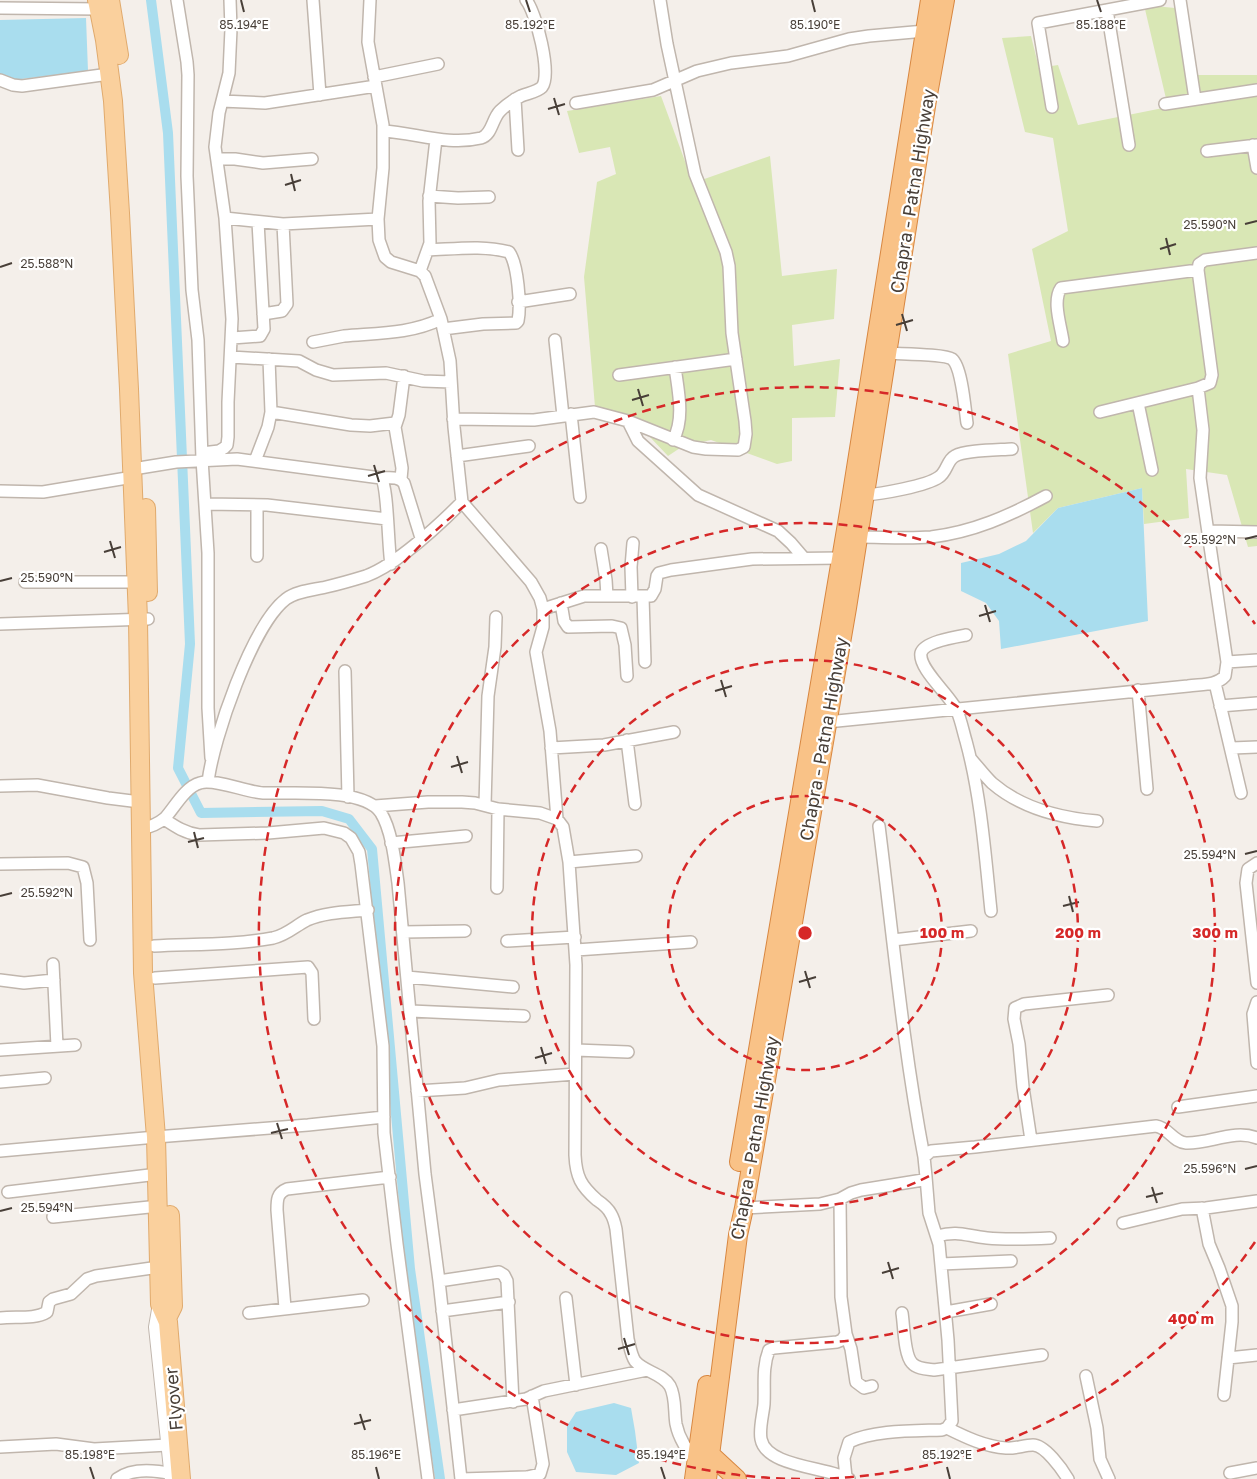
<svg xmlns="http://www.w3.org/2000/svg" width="1257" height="1479" viewBox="0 0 1257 1479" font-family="'Golos Text',sans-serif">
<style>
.green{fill:#d9e7b5}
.water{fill:#a9ddee}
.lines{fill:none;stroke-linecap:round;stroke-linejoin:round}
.canal{stroke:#a9ddee;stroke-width:10}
.minor-casing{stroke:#c0b6ad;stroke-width:14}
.tertiary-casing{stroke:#c0b6ad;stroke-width:16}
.primary-casing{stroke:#e0aa6d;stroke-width:20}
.trunk-casing{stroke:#d88741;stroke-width:20}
.minor{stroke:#fff;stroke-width:11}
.tertiary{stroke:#fff;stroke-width:14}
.primary{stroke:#fad09d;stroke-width:18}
.trunk{stroke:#f9c287;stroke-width:18}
.ticks{fill:none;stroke:#483f38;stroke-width:2}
.ring{fill:none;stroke:#d62828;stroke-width:2.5;stroke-dasharray:9 6}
.labels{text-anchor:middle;stroke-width:4.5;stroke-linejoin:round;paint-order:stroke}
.street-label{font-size:18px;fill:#483f38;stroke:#fff}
.ticks-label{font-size:12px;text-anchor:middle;fill:#483f38;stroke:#fff;stroke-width:4.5;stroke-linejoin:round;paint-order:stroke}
.centre{fill:#d62828;stroke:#fff;stroke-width:2.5}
.ring-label{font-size:15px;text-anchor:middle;font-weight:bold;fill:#d62828;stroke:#fff;stroke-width:4.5;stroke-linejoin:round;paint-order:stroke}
</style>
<rect width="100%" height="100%" fill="#f4efea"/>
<!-- green -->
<path class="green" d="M1144,5L1175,8L1196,75H1257V546L1248,547L1227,475L1186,469L1189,518L1144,524L1142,488L1058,508L1033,533L1008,354L1051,341L1032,249L1068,231L1053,138L1025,132L1002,38L1031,36L1039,68L1058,65L1078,125L1168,107Z
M661,96L693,183L770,156L782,276L837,269L834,319L792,325L794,366L840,359L835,417L792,418V461L777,464L711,440L683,446L668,456L629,415L595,407L584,277L597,182L616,174L610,147L579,153L567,111Z"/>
<!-- water -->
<path class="water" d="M86,18L88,71L13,80L0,77V20Z
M1142,488L1148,621L1001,649L999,621L986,603L961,591V563L999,554L1026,541L1058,508Z
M614,1403L631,1408L635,1431L639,1463L616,1475L576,1472L567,1452V1426L576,1412Z"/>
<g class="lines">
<!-- canal -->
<path class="canal" d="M151,0L168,133L190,644L178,768L201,813L322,811L349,819L372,849L410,1269L440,1479"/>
<!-- minor casing -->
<g class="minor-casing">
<path id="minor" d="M177,0L187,62L188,75L187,176L192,290L198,340L202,459L208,553V708L211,758
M313,0L320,95
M370,0L368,42L383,125V168L378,219L379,240L385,257L391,262L420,271L425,276L441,319L450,361L454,427L462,502L531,582L540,598L543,609V627L536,652L550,731L557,819
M1180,0L1195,99
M0,8L99,9
M1107,10L1129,145
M374,77L438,64
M0,80L13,85L22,86L109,74
M515,99L518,150
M222,101L265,103L376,86
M576,103L653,90L697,71L731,63L788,56L849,39L869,36L925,31
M1165,104L1257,90
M1052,107L1038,23L1160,0
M383,131C416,133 448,146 481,138C492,135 492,119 500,111C506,105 513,100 521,96C528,93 537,92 542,87C552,74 536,12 526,0
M1253,145L1257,168
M1207,151L1257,145
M217,159H235L263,163L312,159
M429,196L458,198L489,197
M225,218L215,147L219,113L229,73L231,29L230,0
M428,250C455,249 483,245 509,252C518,264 521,306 518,321L516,323L483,324L443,329
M420,271L430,243L429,201L436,139
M518,302L570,294
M263,314L282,311L287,304L283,224
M232,338L260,336L264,329L258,222
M555,340L563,416
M1063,341C1061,326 1052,301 1061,288L1198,270
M313,342C323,340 334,338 344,336C376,333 411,334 441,319
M887,353C899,354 945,354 952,359C962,367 965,410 967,423
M231,357L299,361L316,370L333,375L386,373L423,381L451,382
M619,375L736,359
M1138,403L1152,470
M271,412L351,425L370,426L395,423
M1100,412L1198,388L1210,383L1212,375L1198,270L1199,264L1205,260L1257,253
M571,414L580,497
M453,419L534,420L594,412L628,421L693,447L706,449L738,450L744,447L746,434L745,421L732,333L729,266L726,252L695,174L667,44L660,0
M628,421L638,441L698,495L778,531L791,543L803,557
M673,440C685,419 678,390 675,367
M202,453L219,451L224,448L227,445L228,437V402L232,319L225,218L283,224L378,219
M457,456L529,446
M255,461L268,427L271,412L269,359
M133,469L176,462L237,459L381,478C388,486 388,548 391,564
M381,478C390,478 398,476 404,483L421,538
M401,479L402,468L395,427L399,415L404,376
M0,491L43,492L133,477
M865,495C880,494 927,486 939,477C947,472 947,460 955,456C965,450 999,450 1012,449
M205,504L267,505L387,519
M257,505V556
M1209,531L1257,532
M858,537C882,537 907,539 931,537C973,532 1009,516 1046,496
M601,549L606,580L607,596
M25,582H136
M632,597L631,567L633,543
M643,597L645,662
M561,603L564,621L568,627L612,626L621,628L625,645L627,676
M543,609L584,596H651L655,589L657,576L659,573L671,570L752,559L841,558
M0,624L148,619
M966,635C955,637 924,642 921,653C918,669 952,697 957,711C961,720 963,731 966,741C981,796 985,854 991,911
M1227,662L1257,660
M345,671L348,797
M1215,683L1241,793
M1138,690L1147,789
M1220,706L1257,703
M827,722L1188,686C1201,684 1216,686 1225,676L1227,662L1200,478L1203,430L1198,388
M627,740L635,804
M551,748L604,745L674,732
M1232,748L1257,747
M971,759C978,767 985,776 992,783C1021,808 1060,818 1097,821
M208,782C213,739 252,625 286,599C296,591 313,590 326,587C339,584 353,580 366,576C396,565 439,525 462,502
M0,786L37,785L108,798L140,802
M485,805L488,696L495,647L496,617
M375,806L428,802H462L475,803L498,809L540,813L557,819L563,827L569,862L576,965L575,1155C576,1177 581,1186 597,1200C603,1204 608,1208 611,1214C614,1219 615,1224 616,1229L628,1339C630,1347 631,1355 635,1361C644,1372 662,1373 670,1386C676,1397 674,1412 676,1424C679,1439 687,1450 696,1461
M164,819C176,827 185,833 199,835L268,833L324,828L344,833L351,838L359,852L361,864L383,1046L384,1133L397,1244L428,1479
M879,826C893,937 903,1047 924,1157
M141,829C150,827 158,824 165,818C175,807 185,787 200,783C214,778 246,792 263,793C291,794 364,787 381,813C392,831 395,862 398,883L425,1174L439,1281L461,1479
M391,843L466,836
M569,862L636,856
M1257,863L1248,869L1246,883L1257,983
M0,864L68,863L83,867L87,883L90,940
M497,888L498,809
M403,932L465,931
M893,940L971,931
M507,941L575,937
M154,946C194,944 235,945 273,938C287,935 295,926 307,920C326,912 347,912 368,910
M576,950L691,942
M53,964L57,1046
M407,977L513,987
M155,978L308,967L312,973L314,1019
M0,980L24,983L54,980
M1257,1002L1253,1014L1257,1063
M411,1011L524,1016
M0,1050L75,1045
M576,1050L628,1052
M0,1082L45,1078
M417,1091L465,1088L499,1080L575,1074
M1178,1107L1257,1096
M1031,1140L1023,1087L1019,1044L1014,1019L1015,1008L1024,1004L1108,995
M0,1151L156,1137L308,1125L384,1117
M8,1192L158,1174
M840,1199L851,1193L861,1190L923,1180L926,1177L924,1157L931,1151L975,1147L1156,1126C1169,1128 1173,1142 1186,1143C1209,1144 1234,1129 1257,1138
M744,1208L820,1204L840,1199L841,1297L846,1334L842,1340L837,1342L774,1348L769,1350C762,1368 765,1385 764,1404C763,1415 759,1428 761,1439C766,1467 827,1467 849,1479
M1202,1208L1209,1244L1219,1268L1232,1306V1322L1224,1395
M53,1217L159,1206
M1123,1223L1182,1209L1206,1208L1257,1201
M937,1236C959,1230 966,1236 987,1238C1008,1240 1029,1239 1050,1238
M941,1264L1011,1261
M439,1281L499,1272L504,1275L507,1281L513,1402
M566,1298L576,1385
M285,1308L277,1210C277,1200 277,1193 287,1189L390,1177
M442,1311L509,1302
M946,1312L991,1304
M249,1313L363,1300
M902,1313C904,1325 904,1355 912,1363C917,1369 927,1369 934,1370L1042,1355
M0,1318C15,1316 34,1320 47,1312L49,1302L53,1299L71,1294L87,1279L96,1276L159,1267
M846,1334L851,1349L856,1382L864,1388L872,1386
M1228,1358L1257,1355
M1086,1376L1097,1428L1100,1459L1109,1479
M453,1410L526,1399L544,1391L647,1370
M947,1428C965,1437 986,1447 1006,1448C1015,1449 1024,1445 1033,1445C1045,1445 1062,1469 1068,1479
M0,1447L56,1444L94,1449L168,1445
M1230,1473L1257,1468
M846,1477L844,1458L849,1442C874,1430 913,1431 942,1430L947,1428L952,1421L948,1340L939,1244L929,1213L926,1177
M117,1479C132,1468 154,1470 172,1474
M461,1479L527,1477L540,1474L543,1464L532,1396"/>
</g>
<!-- tertiary casing -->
<g class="tertiary-casing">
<path id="tertiary" d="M160,1304L156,1327L172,1479"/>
</g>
<!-- primary casing -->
<g class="primary-casing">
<path id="primary" d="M97,0L105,40L113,101L120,213L129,389L138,619L143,973L156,1137L160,1304L168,1322L181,1479
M110,0L119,55
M146,508L148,592
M167,1318L173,1306L170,1215"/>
</g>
<!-- trunk casing -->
<g class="trunk-casing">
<path id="trunk" d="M739,1162L849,512L930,0
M710,1454L737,1479
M694,1479L707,1385
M707,1479L738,1235L744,1208L847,608L927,100L945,0"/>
</g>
<!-- minor -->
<use href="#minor" class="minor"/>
<!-- tertiary -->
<use href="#tertiary" class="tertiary"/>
<!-- primary -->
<use href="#primary" class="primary"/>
<!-- trunk -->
<use href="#trunk" class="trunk"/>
</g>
<!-- ticks -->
<path class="ticks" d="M241,0L244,12M526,0L530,12M812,0L815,12M1097,0L1101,12M554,98L559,115M548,109L565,104M291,174L295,191M285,185L301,180M1245,224L1257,221M1166,238L1170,255M1160,249L1176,244M0,267L12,263M902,314L907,331M896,325L913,320M638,389L643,406M632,400L649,395M374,465L379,482M368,476L385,471M1245,539L1257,536M110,541L115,558M104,552L121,547M0,581L12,578M985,605L990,622M979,616L996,611M721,680L726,697M715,691L732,686M457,756L462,773M451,767L468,762M194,832L198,848M188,842L204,838M1245,854L1257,851M0,896L12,893M1069,896L1073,912M1063,906L1079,902M805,971L810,988M799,982L816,977M541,1047L546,1064M535,1058L552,1053M277,1123L282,1139M271,1133L288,1129M1245,1169L1257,1166M1152,1187L1157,1203M1146,1197L1163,1193M0,1211L12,1208M888,1262L893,1279M882,1273L899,1268M624,1338L629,1355M618,1349L635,1344M360,1414L365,1430M354,1424L371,1420M90,1467L94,1479M376,1467L379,1479M661,1467L665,1479M947,1467L950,1479"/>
<!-- distance rings -->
<g class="ring">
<circle cx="805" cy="933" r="137"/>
<circle cx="805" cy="933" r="273"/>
<circle cx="805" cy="933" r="410"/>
<path d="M1255 1242A546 546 0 0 1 810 1479M800 1479A546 546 0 1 1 1255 624"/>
</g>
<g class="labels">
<!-- street labels -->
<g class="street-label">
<text transform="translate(913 191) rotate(-81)" y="6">Chapra - Patna Highway</text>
<text transform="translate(824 739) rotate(-80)" y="6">Chapra - Patna Highway</text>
<text transform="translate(755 1138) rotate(-80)" y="6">Chapra - Patna Highway</text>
<text transform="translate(174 1399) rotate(-95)" y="6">Flyover</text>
</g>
</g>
<g class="ticks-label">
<text x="244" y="29">85.194°E</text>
<text x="530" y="29">85.192°E</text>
<text x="815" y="29">85.190°E</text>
<text x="1101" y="29">85.188°E</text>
<text x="1210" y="229">25.590°N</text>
<text x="47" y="268">25.588°N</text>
<text x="1210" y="544">25.592°N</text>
<text x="47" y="582">25.590°N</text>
<text x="1210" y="859">25.594°N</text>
<text x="47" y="897">25.592°N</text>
<text x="1210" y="1173">25.596°N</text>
<text x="47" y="1212">25.594°N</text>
<text x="90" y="1459">85.198°E</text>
<text x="376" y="1459">85.196°E</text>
<text x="661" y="1459">85.194°E</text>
<text x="947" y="1459">85.192°E</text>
</g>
<circle cx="805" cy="933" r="8" class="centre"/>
<g class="ring-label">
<text x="942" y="938">100 m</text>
<text x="1078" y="938">200 m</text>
<text x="1215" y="938">300 m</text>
<text x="1191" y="1324">400 m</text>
</g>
</svg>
